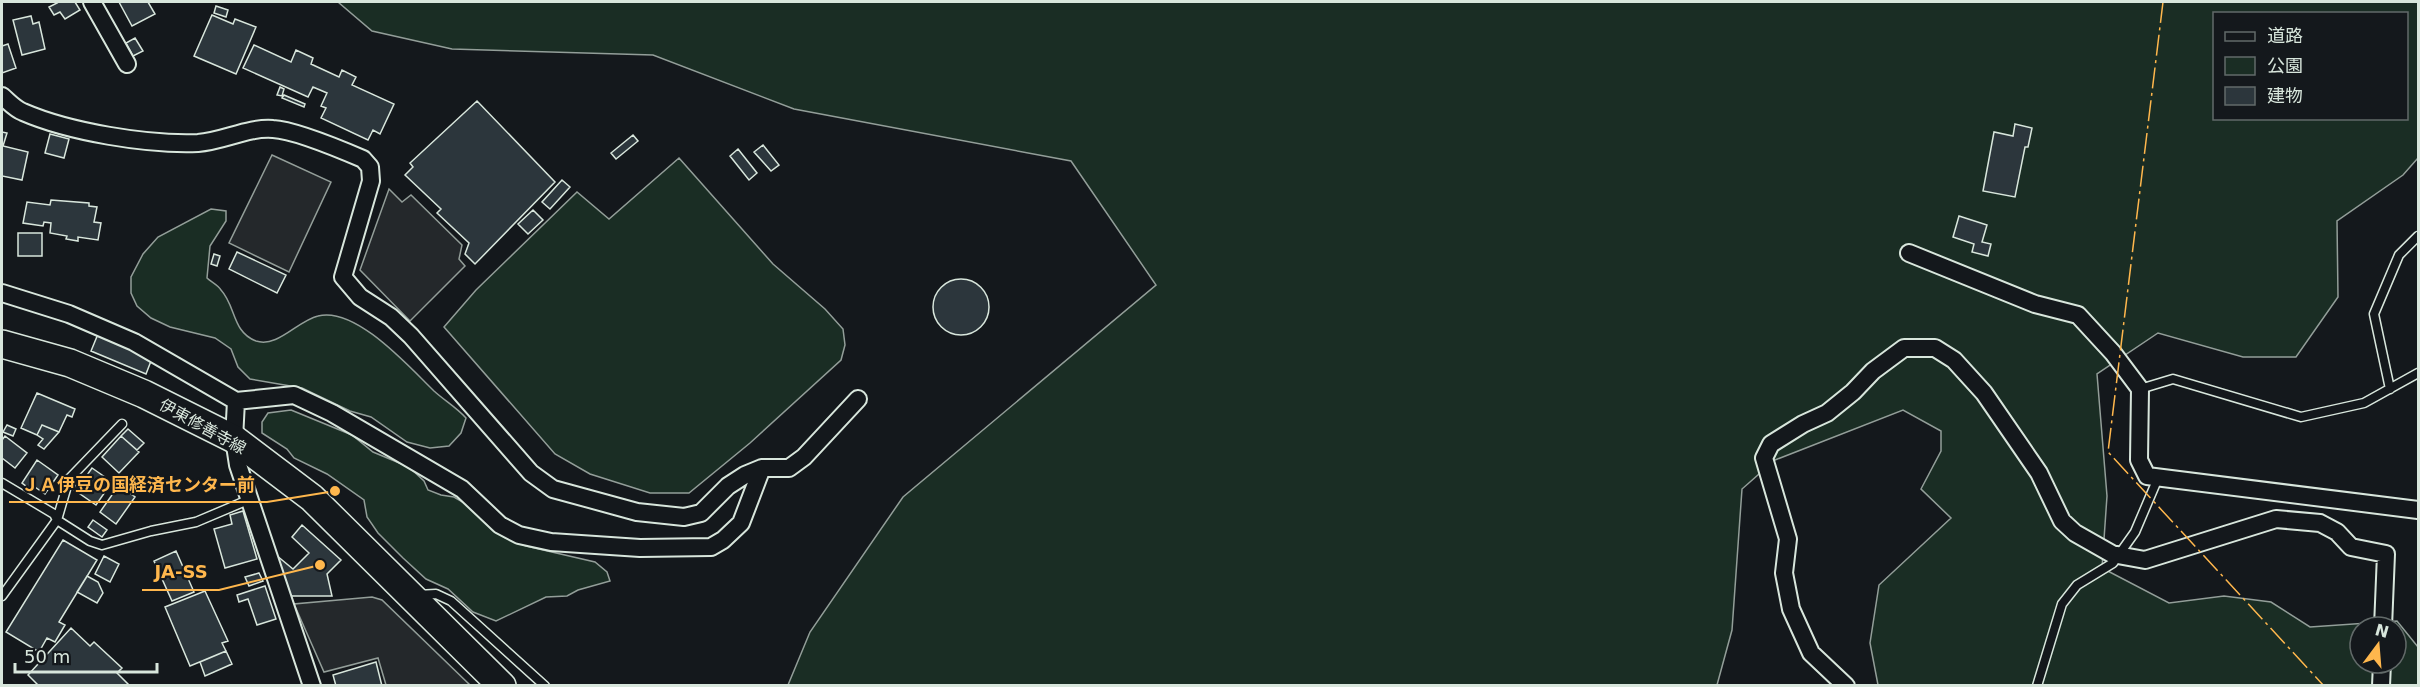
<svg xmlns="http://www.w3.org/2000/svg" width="2420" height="687" viewBox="0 0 2420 687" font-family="'DejaVu Sans','Noto Sans JP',sans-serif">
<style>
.green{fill:#1a2d24;stroke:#939e99;stroke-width:1.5;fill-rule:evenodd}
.parking{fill:#24282b;stroke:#939e99;stroke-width:1.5}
.building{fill:#2c363c;stroke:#d8e6dc;stroke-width:1.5}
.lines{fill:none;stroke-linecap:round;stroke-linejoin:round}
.lane-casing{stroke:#d8e6dc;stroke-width:11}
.street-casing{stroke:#d8e6dc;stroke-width:20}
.primary-casing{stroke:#d8e6dc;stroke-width:30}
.lane{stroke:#14181c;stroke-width:8}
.street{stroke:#14181c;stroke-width:16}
.primary{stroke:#14181c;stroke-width:27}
.power{stroke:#ffb74d;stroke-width:1.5;stroke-dasharray:21 4.5 3 4.5;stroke-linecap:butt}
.labels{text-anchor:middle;stroke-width:4.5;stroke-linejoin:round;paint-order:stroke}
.street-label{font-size:16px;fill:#d8e6dc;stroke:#14181c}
.leader{fill:none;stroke:#ffb74d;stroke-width:2}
.callout-dot{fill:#ffb74d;stroke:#14181c;stroke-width:2}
.callout-label{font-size:18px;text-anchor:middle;font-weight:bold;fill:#ffb74d;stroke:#14181c;stroke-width:4.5;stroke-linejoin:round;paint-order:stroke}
</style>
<rect width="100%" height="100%" fill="#14181c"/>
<!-- green -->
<path class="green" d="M338,2H2418V158L2403,175L2337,221L2338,297L2296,357H2243L2158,333L2097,374L2107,496L2102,568L2169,603L2224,596L2271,602L2310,627L2397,621L2418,647V685H1878L1870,643L1879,585L1951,518L1921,489L1941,451V431L1903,410L1775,460L1742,489L1732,630L1717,685H788L810,632L903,497L1156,285L1071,161L794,109L653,55L452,49L372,31ZM2214,14H2406V118H2214ZM2360,627H2396V663H2360Z
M679,158L773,264L825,309L843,329L845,345L841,360L750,443L689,493H650L590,474L555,454L444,327L476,290L577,192L609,219Z
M211,209L226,211V221L210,246L207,278C211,282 218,285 221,290C236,306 232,332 256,341C278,348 297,321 318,316C356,306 410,368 434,391C445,401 456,407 466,418L461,433L449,446L430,448L407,442L371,417L350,411L302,388L250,379L238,367L231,349L215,338L170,327L151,318L137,306L131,293V277L143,254L158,237Z
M291,410L352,435L373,452L409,467L424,481L428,490L441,495L454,497L473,508L487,524L504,537L526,546L595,562L607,572L610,581L578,590L567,596L546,597L496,621L473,612L448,589L426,579L403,558L378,533L367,517L364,500L327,474L294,458L287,449L262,433V422L268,413Z"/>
<!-- parking -->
<path class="parking" d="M272,155L331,182L289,272L229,243Z
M389,189L402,202L411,195L462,245L459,259L465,266L410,321L360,270Z
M372,597L382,600L470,685H386L378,658L324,672L294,604Z"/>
<!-- building -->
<path class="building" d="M56,2H75L80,10L65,19L60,12L54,15L49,7L57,3Z
M119,2H148L155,14L132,26Z
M216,6L228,10L226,17L214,13Z
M212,15L233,24L235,19L256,27L236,74L194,56Z
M31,16L33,24L39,22L45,49L22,55L13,20Z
M135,38L143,51L133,56L126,43Z
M8,44L16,68L2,73V46Z
M254,45L291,62L296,50L313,58L311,64L339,77L342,70L356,77L352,85L394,104L380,134L373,130L368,140L321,118L326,108L321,106L327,93L313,87L308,97L243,68Z
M280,87L284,89L282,96L277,95Z
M284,95L305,104L304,107L282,98Z
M477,101L555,182L475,264L465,254L469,243L437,213L441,209L405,175L413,167L410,163Z
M2015,124L2032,128L2028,147H2025L2015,197L1983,191L1994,132L2013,136Z
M2,132L7,133L3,146L28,152L22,180L2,176Z
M50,134L69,139L64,158L45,153Z
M633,135L638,141L616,159L611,153Z
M763,145L779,165L771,171L754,152Z
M738,149L757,173L749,180L730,156Z
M562,180L570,187L550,209L542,202Z
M51,200L89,203V206L97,207L94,222L101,223L98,240L78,237V241L66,239L67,236L50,233L51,223L44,222L43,226L23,223L27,202L50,205Z
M533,210L543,220L528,234L518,224Z
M1959,216L1987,225L1982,242L1991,244L1988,256L1972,252L1974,244L1953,237Z
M18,233H42V256H18Z
M237,252L286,275L277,293L229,269Z
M214,254L220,256L217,266L211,264Z
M933 307a28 28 0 1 1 56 0a28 28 0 1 1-56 0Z
M98,334L127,345L151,361L146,374L91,351Z
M37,393L75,409L72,417L67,415L59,432L42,425L37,435L21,428Z
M7,425L16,429L13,436L3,432Z
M42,425L59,432L44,449L38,445L43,439L37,435Z
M128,429L144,443L137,450L121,436Z
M5,436L27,453L15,468L2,458V440Z
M121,436L139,452L119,473L102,457Z
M37,460L58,475L45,494L32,485L30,489L22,483Z
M92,468L112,482L96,505L73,489L82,475L85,478Z
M119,485L135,497L116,524L100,512Z
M243,511L257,559L225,568L214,529L232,524L230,515Z
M93,520L107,530L102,537L88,527Z
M302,525L341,560L327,574L332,596H291L276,555L293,569L309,553L292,537Z
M63,540L97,560L59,622L65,625L55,642L47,638L39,652L6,632Z
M176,551L194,592L172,601L154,561Z
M104,556L119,564L110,582L95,574Z
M259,573L263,581L249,586L245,577Z
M87,576L98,582L103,593L97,603L77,592Z
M265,586L276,619L257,625L248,599L239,602L237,595Z
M205,591L228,641L222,643L226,651L190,666L165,607Z
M71,628L90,646L94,642L122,668L117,673L130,686H39L28,675Z
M226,651L232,664L205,676L200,662Z
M376,662L382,686H336L333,675Z"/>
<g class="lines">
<!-- lane casing -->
<g class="lane-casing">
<path id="lane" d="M2140,389L2173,379L2301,417L2364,403L2418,373
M2390,389L2374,314L2399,255L2418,236
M2,483L54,514L57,520L90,541L102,545L151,531L196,522L248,500
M417,595L436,594L451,601L545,686
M2,596L57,520L69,479L122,424
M2037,686L2062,604L2077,585L2113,563L2135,532L2158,478"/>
</g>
<!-- street casing -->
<g class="street-casing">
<path id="street" d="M92,2L127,64
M2,96C8,101 15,109 23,112C69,132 147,145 198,143C224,141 248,127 273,129C295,130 342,150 363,159L370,167L371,181L343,277L360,297L391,317L411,336L531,473L553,489L637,512L684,517L701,513L728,486L745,475L762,468H789L804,457L858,399
M1909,253L2035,304L2078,315L2113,353L2140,389L2139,460L2147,476L2418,510
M2,293L69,314L134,342L236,401L234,439L238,465L312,686
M236,401L294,395L332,413L462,489L500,525L519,535L551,542L640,548L711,547L723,540L741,523L762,468
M1846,686L1811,653L1791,609L1784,573L1788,539L1764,458L1771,444L1803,424L1827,413L1853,392L1873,371L1904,348H1935L1954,360L1984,393L2039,473L2062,521L2075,533L2112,554L2145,560L2276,519L2320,523L2337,532L2351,547L2386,554L2383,627
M2381,686L2382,663"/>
</g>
<!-- primary casing -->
<g class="primary-casing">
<path id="primary" d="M2,344L70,363L144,394L234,439L312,498L502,686"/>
</g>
<!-- lane -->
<use href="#lane" class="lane"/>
<!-- street -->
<use href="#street" class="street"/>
<!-- primary -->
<use href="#primary" class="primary"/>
<!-- power -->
<path class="power" d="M2163,2L2108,452L2324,686"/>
</g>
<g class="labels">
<!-- street labels -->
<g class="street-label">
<text transform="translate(203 426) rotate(29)" y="6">伊東修善寺線</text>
</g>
</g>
<!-- callouts -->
<path class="leader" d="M335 491L267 502H9M320 565L219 590H142"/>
<g class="callout-dot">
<circle cx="335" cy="491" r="6"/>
<circle cx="320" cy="565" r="6"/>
</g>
<g class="callout-label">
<text x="138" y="491">ＪＡ伊豆の国経済センター前</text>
<text x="181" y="578">JA-SS</text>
</g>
<!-- border -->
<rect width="2420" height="687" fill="none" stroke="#d8e6dc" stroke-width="6"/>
<!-- legend -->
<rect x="2213" y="12" width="195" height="108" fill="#14181c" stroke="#626a69" stroke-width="1.5"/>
<rect x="2225" y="32" width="30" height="9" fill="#14181c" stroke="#626a69" stroke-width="1.5"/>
<text x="2267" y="42" font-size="18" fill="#d8e6dc">道路</text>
<rect x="2225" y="57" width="30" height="18" fill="#1a2d24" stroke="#626a69" stroke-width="1.5"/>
<text x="2267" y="72" font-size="18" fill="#d8e6dc">公園</text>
<rect x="2225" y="87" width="30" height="18" fill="#2c363c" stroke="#626a69" stroke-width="1.5"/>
<text x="2267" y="102" font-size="18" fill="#d8e6dc">建物</text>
<!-- north arrow -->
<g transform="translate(2378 645) rotate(16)"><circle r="28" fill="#14181c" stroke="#626a69" stroke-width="1.5"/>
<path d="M0-4.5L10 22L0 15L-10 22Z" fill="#ffb74d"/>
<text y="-9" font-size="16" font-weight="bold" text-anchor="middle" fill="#d8e6dc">N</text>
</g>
<!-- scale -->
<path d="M15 663v9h142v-9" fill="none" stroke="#d8e6dc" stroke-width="3"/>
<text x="24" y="663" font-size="18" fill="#d8e6dc" stroke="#14181c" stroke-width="4.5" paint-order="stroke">50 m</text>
</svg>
